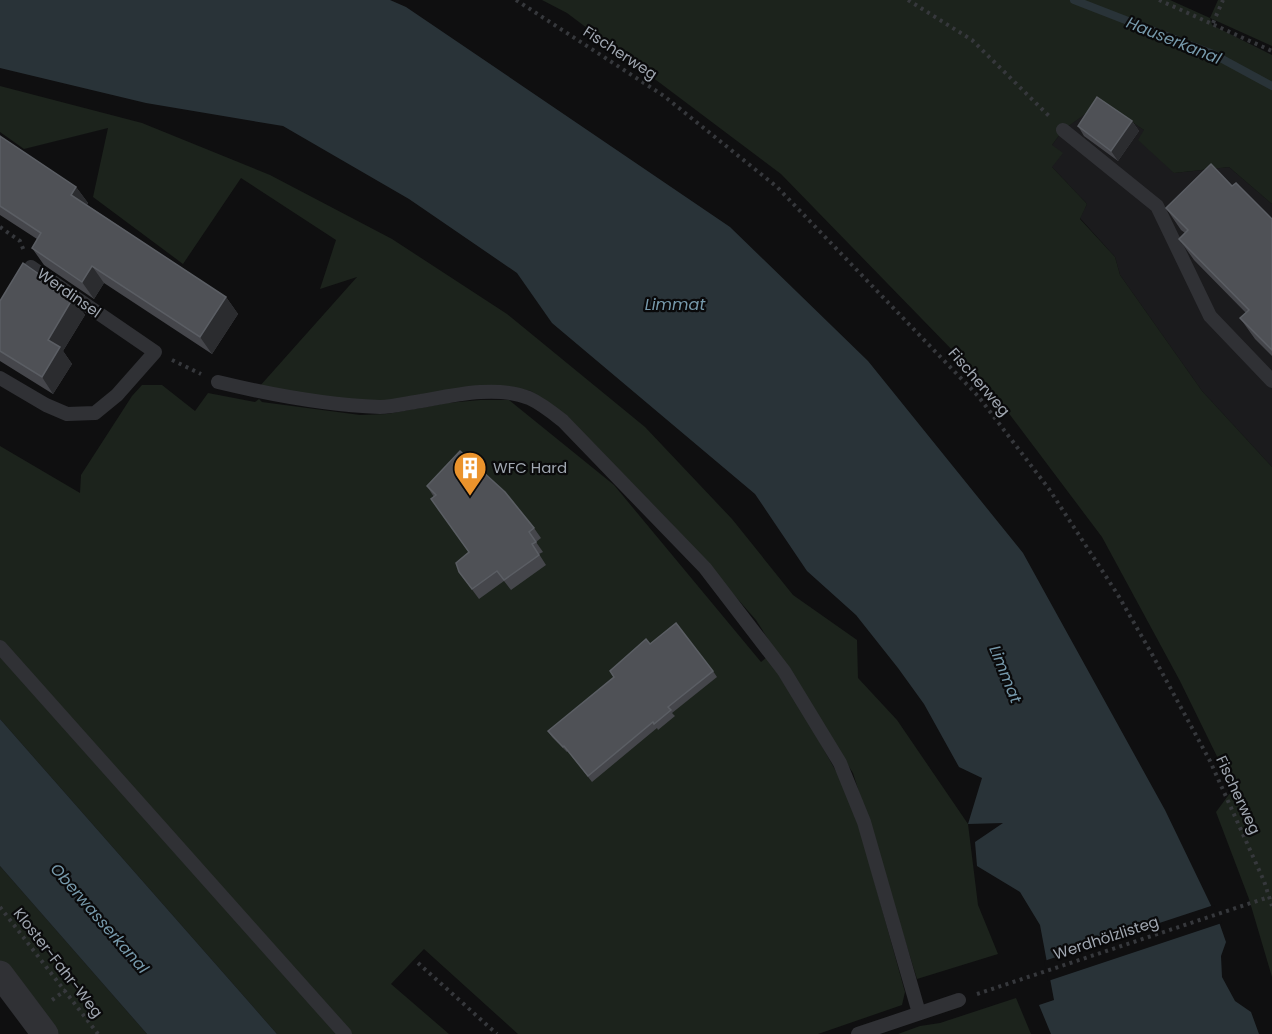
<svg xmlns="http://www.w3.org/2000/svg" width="1272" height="1034" viewBox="0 0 1272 1034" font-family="Poppins,sans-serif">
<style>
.built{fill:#1b1b1d}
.green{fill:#1c231c}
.water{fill:#293338}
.pier{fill:#0f0f10}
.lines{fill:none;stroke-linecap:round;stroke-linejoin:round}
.stream{stroke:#293338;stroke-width:8}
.path{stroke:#36383c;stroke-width:4;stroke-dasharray:3 4.5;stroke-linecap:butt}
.service{stroke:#303135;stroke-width:14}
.minor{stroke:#303135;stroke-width:27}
.wall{fill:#45464b}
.shaded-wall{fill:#2b2c2f}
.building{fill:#4f5156;stroke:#5b5e64;stroke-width:1.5}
.labels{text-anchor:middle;stroke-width:4.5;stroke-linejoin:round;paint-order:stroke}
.street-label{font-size:15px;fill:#a0a7b1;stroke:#0a0a0b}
.poi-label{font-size:15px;fill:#a0a7b1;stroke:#0a0a0b;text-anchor:start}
.water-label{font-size:16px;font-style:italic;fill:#779aac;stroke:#0a0a0b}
</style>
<rect width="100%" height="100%" fill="#0f0f10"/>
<!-- built -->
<path class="built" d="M1102,101L1144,130L1174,173L1229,167L1272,204V467L1202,391L1120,275L1115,257L1080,218L1087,204L1052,167V145L1063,130Z"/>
<!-- green -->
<path class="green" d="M542,0H1170L1210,18L1218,0H1272V46L1210,18L1212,25L1272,55V204L1229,167L1174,173L1138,140L1144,130L1102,102L1063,130L1052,145L1063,153L1052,167L1087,204L1080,219L1115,257L1120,275L1202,391L1272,467V977L1249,899L1216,812L1233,789L1180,681L1102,537L992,391L781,174L567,13Z
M0,86L142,123L270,175L392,239L507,314L645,427L732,519L793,595L857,640L858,678L897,720L968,824L978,905L998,954L917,979L853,773L756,620L670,522L566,416L531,391L504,386L383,402L351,401L259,387L357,277L320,289L336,240L241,178L183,264L93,197L108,128L24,149L0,132Z
M142,385H162L195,411L208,393L255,402L259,399L262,402L360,415L387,414L447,403L480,400H509L614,485L761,662L767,657L805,716L846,789L861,833L905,992L902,1005L818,1034H518L424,949L391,984L449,1034H277L0,719V446L80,493L81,475L132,396Z
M0,866L147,1034H45L0,976Z
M1016,998L1031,1034H898L920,1026L940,1023Z"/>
<!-- water -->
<path class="water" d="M0,0H390L406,7L730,227L868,361L1023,553L1165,810L1219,922L1226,942L1221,956L1222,977L1235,1001L1251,1012L1259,1034H1051L1039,1005L1054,1000L1040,925L1020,892L977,866L975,842L1003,823L968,824L982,778L959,767L924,704L898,668L856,615L807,571L755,494L552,323L517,273L409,199L283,126L146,103L0,68Z
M0,719L277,1034H147L0,866Z"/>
<!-- pier -->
<path class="pier" d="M1214,905L1222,923L1048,981L1044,961Z"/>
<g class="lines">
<!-- stream -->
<path class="stream" d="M1074,0L1213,54L1272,86"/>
<!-- path -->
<path class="path" d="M516,0L664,96L777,187L978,396L1049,489L1118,595L1153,656L1210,761L1264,881L1272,906
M908,0L972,40L1050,117
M1159,0L1272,51
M1213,23L1223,0
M0,227L20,241L24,251
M172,360L201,374
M0,907L98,1034
M418,963L497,1034
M977,994L1269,897
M52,1000L66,990"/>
<!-- service -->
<path class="service" d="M1063,130L1157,206L1210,316L1272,381
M0,378L46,405L67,414L95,413L117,395L155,352L31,267L21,283
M218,382C272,395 324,405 380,407C393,407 408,403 421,401C454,395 497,385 529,398C542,404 553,413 563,421L705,568L784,671L840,763L864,822L919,1013
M0,647L345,1034
M858,1034L959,1000"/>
<!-- minor -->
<path class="minor" d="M0,974L45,1034"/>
</g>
<!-- wall -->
<path class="wall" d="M1132,121L1139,131L1118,161L1084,136L1078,126Z
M0,136L76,187L88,203L87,205L226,297L238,314L212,354L104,283L94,299L44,265L32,248L37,239L0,215Z
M1232,186L1272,219V356L1255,339L1240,318L1246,313L1194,260L1179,239L1185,233L1181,230L1166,208Z
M73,298L85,315L63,351L72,364L53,394L0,361V301Z
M427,486L534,528L541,538L536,542L543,552L539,554L546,565L511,590L504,581L479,599L459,572L469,553Z
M650,644L713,671L717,677L672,713L675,716L658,730L657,728L592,782L568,751L567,752L552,737L548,731L614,677Z"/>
<!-- shaded-wall -->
<path class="shaded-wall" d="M1132,121L1139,131L1118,161L1111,151Z
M76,187L88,203L83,211L71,195Z
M92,266L104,283L94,299L82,282Z
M226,297L238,314L212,354L200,337Z
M73,298L85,315L63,351L72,364L53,394L42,377L48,340Z"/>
<!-- building -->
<path class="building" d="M1097,97L1132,121L1111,151L1078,126Z
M0,136L76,187L71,195L226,297L200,337L92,266L82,282L32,248L41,233L0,206Z
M1211,164L1232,186L1236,183L1272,219V350L1240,318L1249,310L1179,239L1188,230L1166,208Z
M23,263L73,298L48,340L60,347L42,377L0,351V301Z
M460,451L505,492L534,528L529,532L536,542L532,544L539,555L504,580L497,571L472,589L459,572L456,563L469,552L431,499L436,495L427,486Z
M676,623L713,671L668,707L671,710L654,724L653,722L588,776L564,746L563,747L548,731L614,677L610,671L646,639L650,644Z"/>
<!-- icons -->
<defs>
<g id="building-pin" transform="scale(1.725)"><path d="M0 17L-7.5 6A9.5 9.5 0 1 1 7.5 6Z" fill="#eb932c" stroke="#0a0a0b"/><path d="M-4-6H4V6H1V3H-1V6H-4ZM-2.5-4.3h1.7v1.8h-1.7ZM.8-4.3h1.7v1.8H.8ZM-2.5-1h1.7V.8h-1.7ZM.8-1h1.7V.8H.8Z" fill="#fff"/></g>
</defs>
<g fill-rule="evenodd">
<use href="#building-pin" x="470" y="468"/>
</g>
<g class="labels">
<!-- street labels -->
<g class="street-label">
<text transform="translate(620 53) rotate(33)" y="5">Fischerweg</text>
<text transform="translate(69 293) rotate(35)" y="5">Werdinsel</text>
<text transform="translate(979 382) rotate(49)" y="5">Fischerweg</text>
<text transform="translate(1238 795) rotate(65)" y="5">Fischerweg</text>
<text transform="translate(1106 938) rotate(-18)" y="5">Werdhölzlisteg</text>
<text transform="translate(58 963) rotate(52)" y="5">Kloster-Fahr-Weg</text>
</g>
<!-- poi labels -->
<g class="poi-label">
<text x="493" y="473">WFC Hard</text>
</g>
<!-- water labels -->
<g class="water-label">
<text transform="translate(1174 40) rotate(22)" y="6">Hauserkanal</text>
<text x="675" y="310">Limmat</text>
<text transform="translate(1006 674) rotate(68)" y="6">Limmat</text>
<text transform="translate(100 918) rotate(49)" y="6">Oberwasserkanal</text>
</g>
</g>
</svg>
